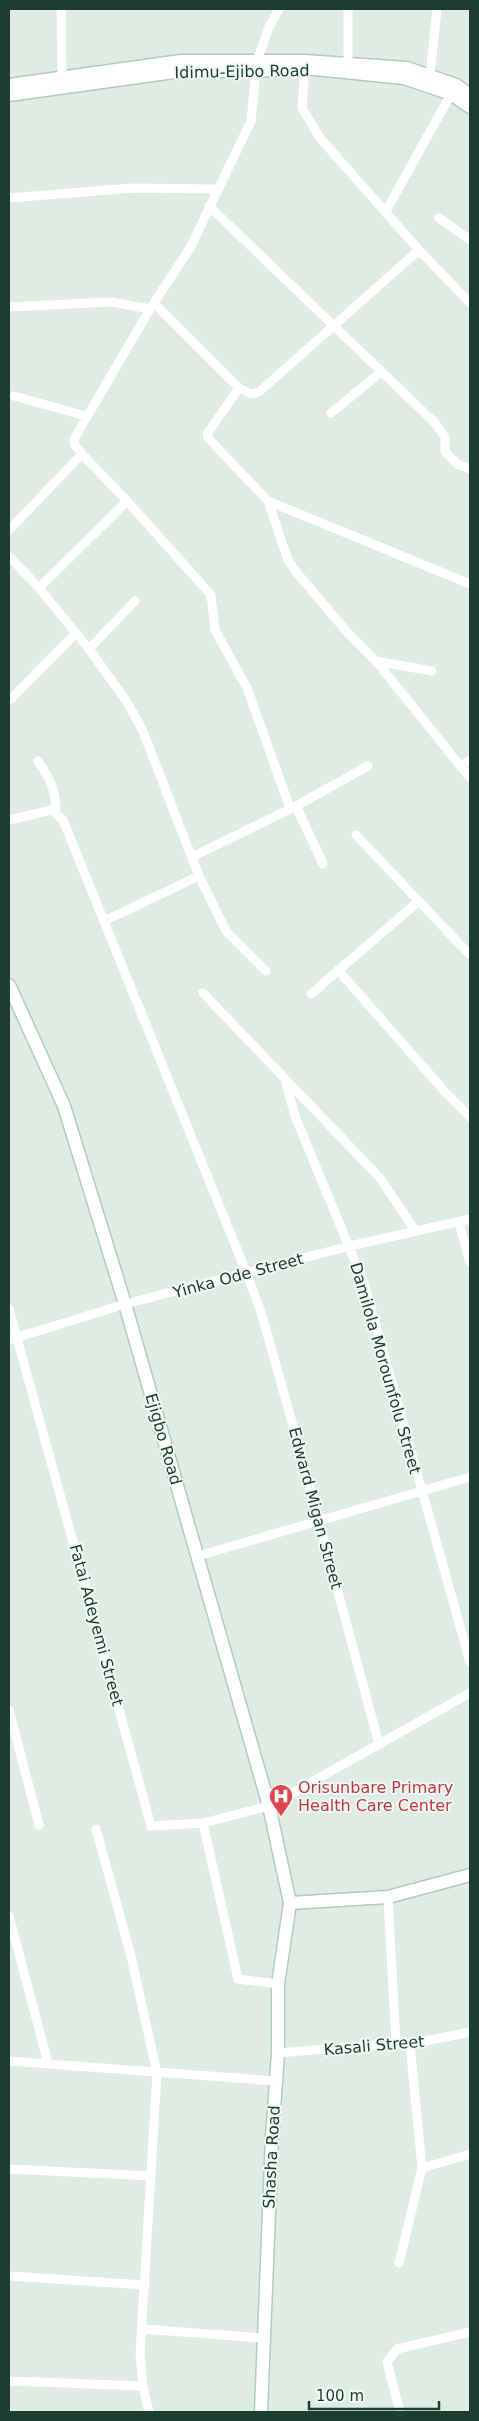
<svg xmlns="http://www.w3.org/2000/svg" width="479" height="2421" viewBox="0 0 479 2421" font-family="'DejaVu Sans',sans-serif">
<style>
.lines{fill:none;stroke-linecap:round;stroke-linejoin:round}
.secondary-casing{stroke:#b0cdbe;stroke-width:15}
.street{stroke:#fff;stroke-width:9}
.secondary{stroke:#fff;stroke-width:12}
.labels{text-anchor:middle;stroke-width:4;stroke-linejoin:round;paint-order:stroke}
.street-label{font-size:16px;fill:#1d3d30;stroke:#eff8f2}
.health-label{font-size:16px;fill:#be3a42;stroke:#eff8f2;text-anchor:start}
</style>
<rect width="100%" height="100%" fill="#deece4"/>
<g class="lines">
<!-- secondary casing -->
<g class="secondary-casing">
<path id="secondary" d="M9,85L181,61H304L407,68L456,85L470,95
M9,95L181,71H256L305,68L404,78L451,94L470,107
M9,985L64,1106L125,1304L269,1806L290,1903L278,1984V2053L272,2137L261,2412
M290,1903L388,1897L470,1875"/>
</g>
<!-- street -->
<path class="street" d="M61,9L62,77
M348,9V63
M257,61L269,27L279,9
M305,68L302,108L320,138L419,250L470,303
M256,71L251,121L190,248L150,309L74,439L75,445L82,454L127,501L211,595L215,630L247,688L290,808
M430,75L437,9
M9,198L133,188L217,189
M209,206L435,423L445,437V452L457,464L470,469
M386,211L451,94
M439,218L470,240
M154,303L239,388L251,394L259,392L419,250
M9,307L111,302L150,309
M239,388L207,434L208,438L268,501L470,584
M14,396L86,416
M331,413L381,372
M268,501L288,560L297,573L348,633L376,661L470,778
M9,530L82,454
M9,556L39,588L89,649L125,699L142,729L199,876L226,931L266,971
M39,588L127,501
M89,649L135,601
M376,661L432,671
M11,699L76,633
M38,761C50,778 56,791 56,812
M461,766L470,760
M296,806L323,864
M9,820L52,810L63,820L247,1274L261,1312L294,1429L379,1744
M356,835L470,955
M192,857L296,806L368,766
M104,921L199,876
M338,970L446,1093L470,1117
M203,993L380,1178L415,1230
M311,994L419,901
M285,1079L295,1116L364,1283L470,1662
M459,1223L470,1262
M9,1309L151,1826L203,1823L269,1806L470,1693
M9,1340L125,1304L350,1246L470,1219
M198,1556L470,1477
M9,1710L39,1825
M203,1823L238,1979L278,1984
M96,1829L131,1956L157,2073L140,2354L143,2386L149,2412
M388,1897L396,2043
M9,1916L48,2063
M278,2053L396,2043L410,2044L470,2032
M9,2061L275,2081
M422,2168L470,2154
M9,2169L151,2176
M399,2263L422,2168L410,2044
M9,2276L145,2285
M142,2329L264,2338
M9,2381L143,2386
M400,2412L387,2362L397,2349L470,2332"/>
<!-- secondary -->
<use href="#secondary" class="secondary"/>
</g>
<!-- icons -->
<defs>
<g id="hospital-pin" transform="scale(1.25)"><path d="M0 17L-7.5 6A9.5 9.5 0 1 1 7.5 6Z" fill="#e0444e" stroke="#eff8f2"/><path d="M-5-5h3v3.5h4V-5h3V5h-3V1.5h-4V5h-3Z" fill="#fff"/></g>
</defs>
<g fill-rule="evenodd">
<use href="#hospital-pin" x="281" y="1796"/>
</g>
<g class="labels">
<!-- street labels -->
<g class="street-label">
<text transform="translate(242 71) rotate(-1)" y="6">Idimu-Ejibo Road</text>
<text transform="translate(238 1275) rotate(-15)" y="6">Yinka Ode Street</text>
<text transform="translate(386 1368) rotate(74)" y="6">Damilola Morounfolu Street</text>
<text transform="translate(164 1439) rotate(74)" y="6">Ejigbo Road</text>
<text transform="translate(316 1508) rotate(75)" y="6">Edward Migan Street</text>
<text transform="translate(97 1625) rotate(75)" y="6">Fatai Adeyemi Street</text>
<text transform="translate(374 2045) rotate(-5)" y="6">Kasali Street</text>
<text transform="translate(271 2157) rotate(-87)" y="6">Shasha Road</text>
</g>
<!-- health labels -->
<g class="health-label">
<text x="298" y="1793">Orisunbare Primary<tspan x="298" dy="18">Health Care Center</tspan></text>
</g>
</g>
<!-- border -->
<rect width="479" height="2421" fill="none" stroke="#1d3d30" stroke-width="20"/>
<!-- scale -->
<path d="M309 2401v8h130v-8" fill="none" stroke="#1d3d30" stroke-width="2.5"/>
<text x="316" y="2401" font-size="15" fill="#1d3d30" stroke="#eff8f2" stroke-width="4" paint-order="stroke">100 m</text>
</svg>
